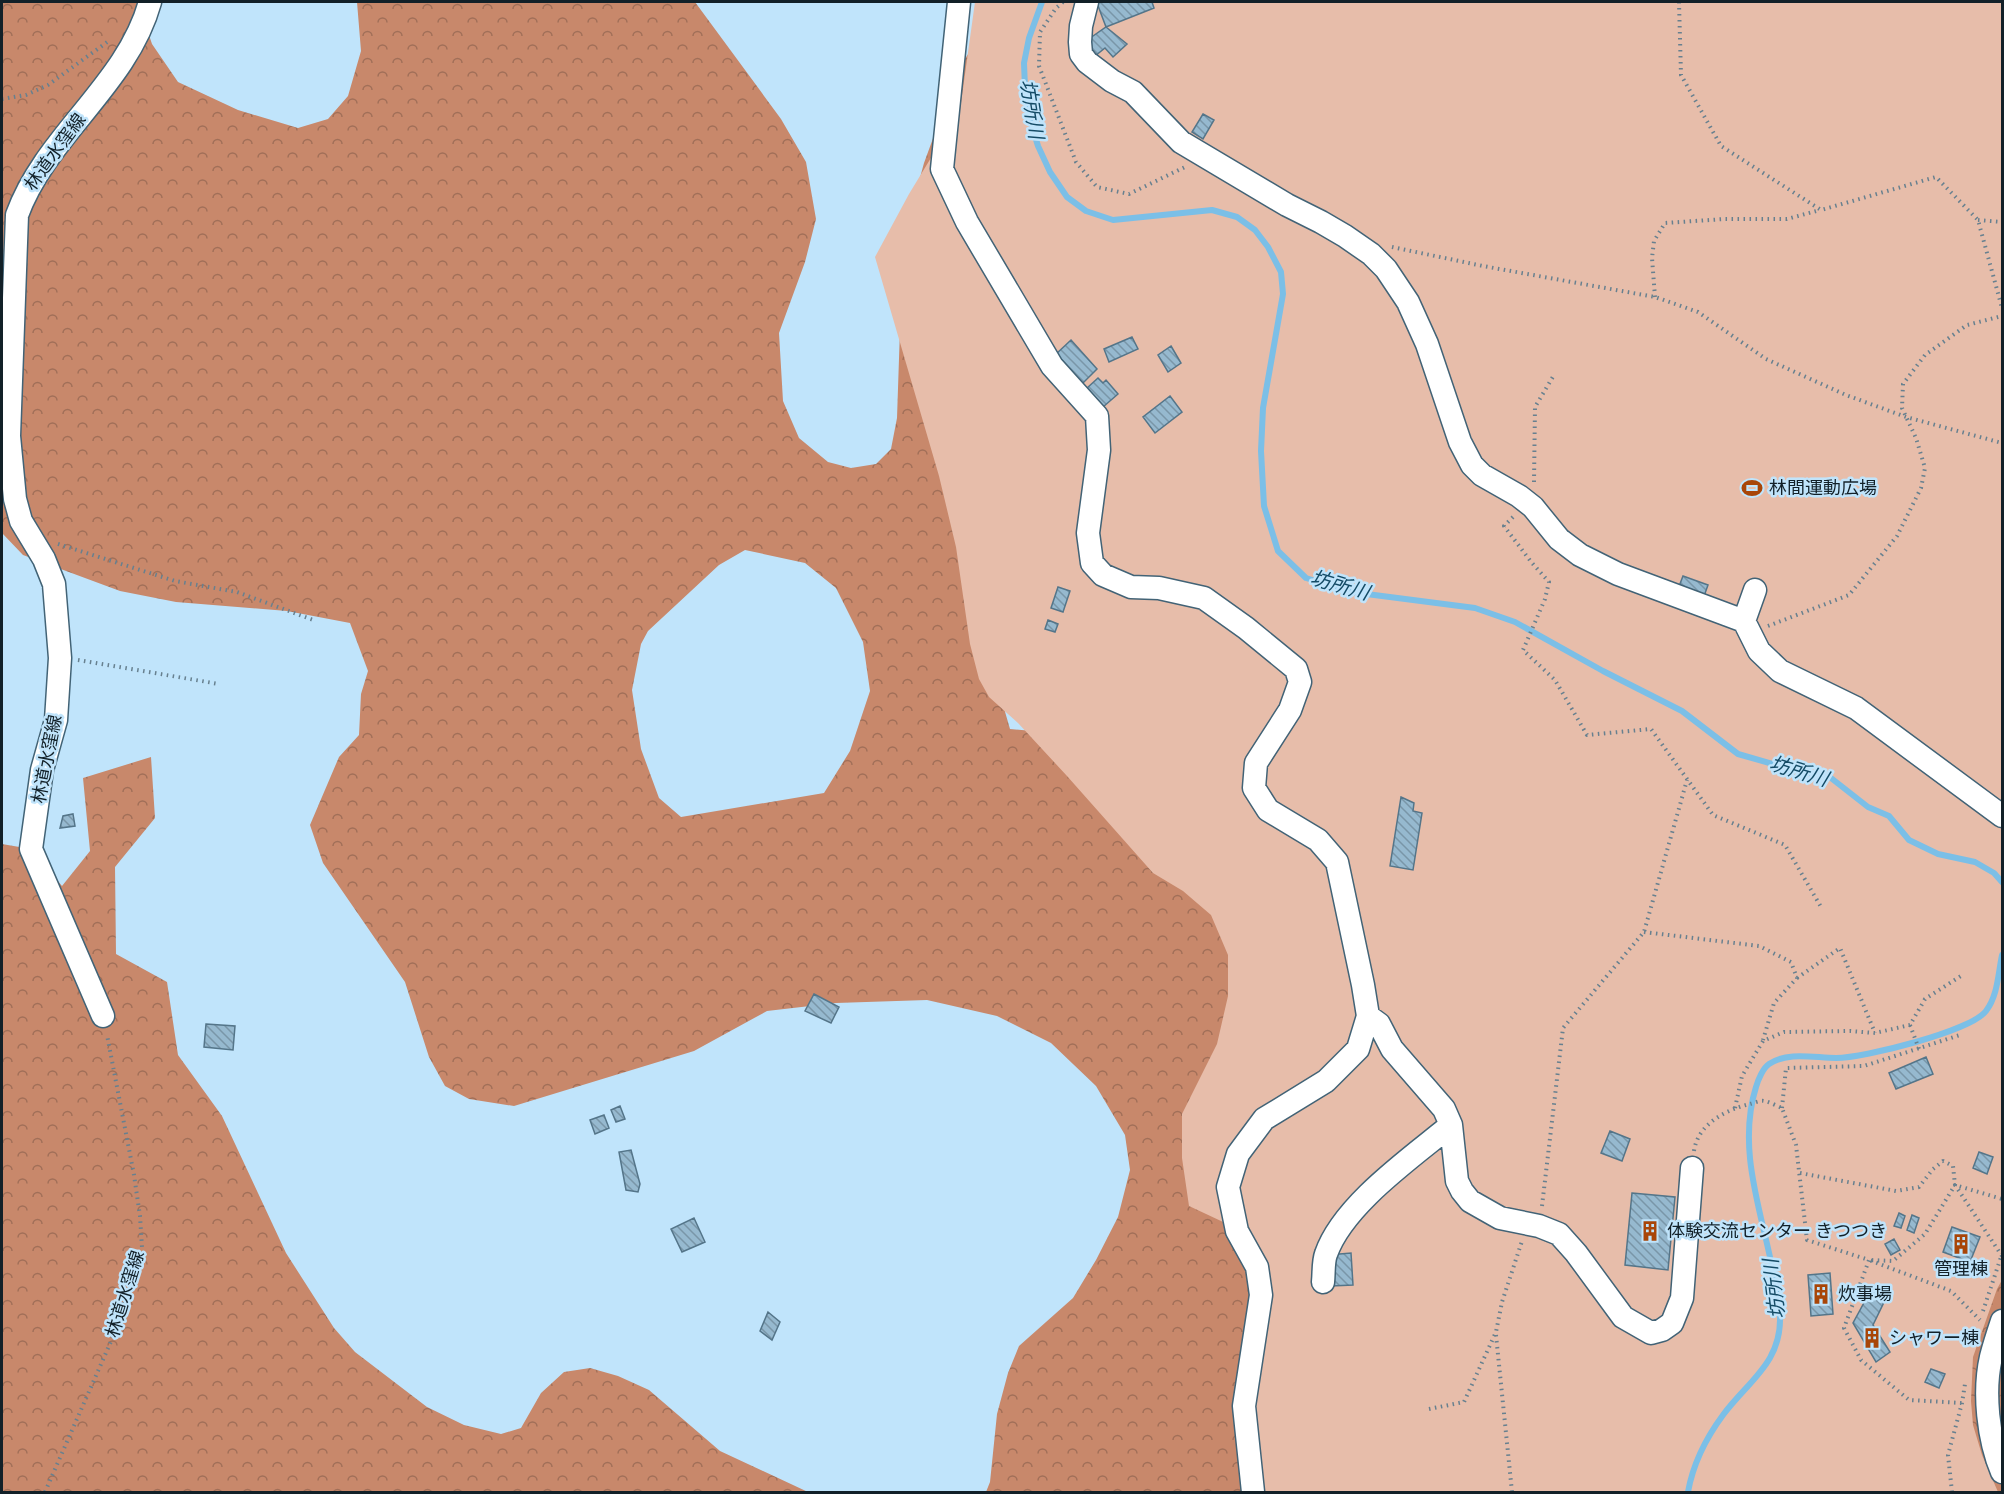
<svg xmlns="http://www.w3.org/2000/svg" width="2004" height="1494" viewBox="0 0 2004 1494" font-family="'Exo 2','Noto Sans JP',sans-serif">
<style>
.forest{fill:url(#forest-crowns);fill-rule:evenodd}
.green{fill:#e7bdaa}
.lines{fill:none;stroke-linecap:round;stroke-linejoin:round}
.stream{stroke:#7bbfe7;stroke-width:6}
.building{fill:url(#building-back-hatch);stroke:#547589;stroke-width:1.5}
.minor-casing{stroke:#426376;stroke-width:25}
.path{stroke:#67808f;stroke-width:4;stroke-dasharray:1.5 4.5;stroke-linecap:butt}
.minor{stroke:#fff;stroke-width:22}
.labels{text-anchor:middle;stroke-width:5;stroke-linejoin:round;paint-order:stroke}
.street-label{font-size:18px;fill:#122028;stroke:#c0e4fb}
.poi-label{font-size:18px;fill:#122028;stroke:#c0e4fb;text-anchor:start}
.water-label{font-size:20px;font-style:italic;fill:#144b66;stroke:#c0e4fb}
</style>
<defs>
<pattern id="forest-crowns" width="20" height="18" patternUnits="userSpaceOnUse" patternTransform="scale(1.5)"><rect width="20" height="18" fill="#c8886b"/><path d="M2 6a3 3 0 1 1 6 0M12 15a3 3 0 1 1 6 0" fill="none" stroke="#a16f58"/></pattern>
<pattern id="building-back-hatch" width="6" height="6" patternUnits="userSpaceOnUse" patternTransform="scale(1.5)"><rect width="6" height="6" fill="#96b9cf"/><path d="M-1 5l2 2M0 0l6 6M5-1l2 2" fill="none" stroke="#7996a8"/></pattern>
</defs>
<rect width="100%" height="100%" fill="#c0e4fb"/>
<!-- forest -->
<path class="forest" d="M2,2H138L152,44L178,82L238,110L298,128L328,119L348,96L361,51L357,2H695L781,119L806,162L816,219L805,262L779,333L783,401L799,438L828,462L851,468L876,464L891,449L897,418L901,299L912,207L924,163L958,70L982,32L2002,2V1492H986L990,1482L997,1414L1008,1373L1019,1346L1073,1298L1096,1260L1118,1217L1130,1170L1125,1135L1096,1086L1051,1043L997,1016L927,1000L836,1003L767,1011L694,1051L514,1106L469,1099L445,1086L429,1057L405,982L323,863L310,825L339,757L359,735L361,694L368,671L350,623L287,611L176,602L120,591L23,555L2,533ZM745,550L805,563L836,588L863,642L870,691L850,751L824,793L681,817L659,798L641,749L632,690L641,644L648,631L719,565ZM979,622L1180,744L1010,729Z
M151,757L155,818L115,867L116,954L167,982L178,1055L222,1116L286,1253L334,1328L355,1352L427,1407L464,1425L501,1434L521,1428L541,1393L564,1372L590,1368L618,1376L649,1390L720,1451L808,1492H2V844L31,849L62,886L90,851L83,778Z"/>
<!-- green -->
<path class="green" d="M975,2H2002V1280L1997,1289L1973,1357L1971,1401L1973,1425L1982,1455L1998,1492H1262L1252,1405L1264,1260L1253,1236L1189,1206L1182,1158V1114L1217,1044L1228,996V955L1211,915L1183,891L1153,873L1067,776L1018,723L989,697L979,679L970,644L956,547L939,476L875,257L909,194L960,110Z"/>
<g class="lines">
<!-- stream -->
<path class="stream" d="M1042,2L1029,38L1024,63L1025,88L1030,120L1038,146L1050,172L1067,197L1086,211L1113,220L1212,210L1237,217L1255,230L1268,247L1281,272L1283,294L1263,408L1261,451L1264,506L1278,551L1306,578L1351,592L1475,608L1515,622L1603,671L1682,711L1738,754L1780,766L1831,778L1868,807L1889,816L1909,840L1938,854L1975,862L1994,873L2002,882
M1688,1492C1693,1464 1706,1438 1723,1415C1748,1381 1782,1363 1780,1315C1780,1306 1777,1297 1776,1288C1766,1222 1735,1154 1756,1087C1758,1080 1763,1068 1769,1064C1788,1051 1815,1058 1836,1058C1864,1058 1971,1031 1986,1011C1998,995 1998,974 2002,955"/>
</g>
<!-- building -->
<path class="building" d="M1102,2H1152L1154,8L1106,27L1097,3Z
M1106,27L1127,44L1113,57L1105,48L1095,56L1083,43Z
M1203,114L1214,120L1203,139L1192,132Z
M1132,337L1138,349L1109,362L1104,349Z
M1071,340L1097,369L1082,384L1055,355Z
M1171,346L1181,363L1168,372L1158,355Z
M1098,378L1103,383L1106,380L1118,394L1103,407L1087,388Z
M1170,396L1182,412L1155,433L1143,417Z
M1683,576L1708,585L1703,599L1678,589Z
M1058,587L1070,591L1063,612L1051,608Z
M1048,620L1058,624L1055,632L1045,629Z
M1401,797L1414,803L1413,811L1422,813L1413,870L1390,866Z
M73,814L75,826L60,828L63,816Z
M814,994L839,1007L831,1023L805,1011Z
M206,1024L235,1026L233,1050L204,1047Z
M1926,1057L1933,1074L1896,1089L1889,1073Z
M620,1106L625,1119L616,1122L611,1110Z
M604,1115L609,1128L595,1134L590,1120Z
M1610,1131L1630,1139L1622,1161L1601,1153Z
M631,1150L640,1184L638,1192L626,1190L619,1152Z
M1979,1152L1993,1157L1987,1174L1973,1168Z
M1632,1193L1675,1197L1668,1270L1625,1265Z
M1899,1213L1905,1216L1901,1228L1894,1226Z
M1912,1215L1919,1218L1914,1233L1907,1230Z
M694,1218L705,1242L682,1252L671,1229Z
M1952,1227L1980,1237L1970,1262L1943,1252Z
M1894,1239L1900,1250L1891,1255L1885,1244Z
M1351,1253L1353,1285L1331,1286L1328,1255Z
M1830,1273L1833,1314L1811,1316L1808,1275Z
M1872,1288L1887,1296L1873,1325L1890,1352L1876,1362L1853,1323Z
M768,1312L780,1322L772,1340L760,1331Z
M1931,1369L1945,1374L1939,1388L1925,1382Z"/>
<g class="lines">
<!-- minor casing -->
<g class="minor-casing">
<path id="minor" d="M959,2L942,169L967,222L1052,366L1097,416L1099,450L1088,533L1092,563L1103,575L1131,587L1159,588L1204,598L1246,628L1296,669L1300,682L1290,710L1256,763L1254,788L1268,810L1318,840L1337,862L1363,985L1368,1016L1358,1049L1326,1081L1264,1119L1238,1154L1228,1187L1237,1231L1257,1267L1261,1295L1244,1406L1253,1492
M1087,2L1081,26L1080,42L1081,54L1087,62L1112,81L1133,92L1181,142L1287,205L1321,222L1345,236L1371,254L1386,269L1408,302L1427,344L1460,442L1472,465L1482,475L1519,496L1533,507L1559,539L1580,555L1618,574L1744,621L1759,651L1780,671L1856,708L2002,816
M1744,621L1755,590
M103,1016L31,849L42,770L56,720L60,658L54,584L44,559L21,521L15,499L9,436L17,215C46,135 127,85 150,2
M1368,1016L1379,1024L1392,1049L1444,1109L1451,1125L1457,1181L1462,1191L1470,1201L1500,1218L1539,1226L1559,1234L1576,1253L1623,1317L1651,1333L1662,1330L1672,1323L1682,1298L1692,1168
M1323,1282C1324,1273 1323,1262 1326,1254C1343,1205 1411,1158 1451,1125
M2002,1321C1998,1333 1994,1345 1991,1357C1983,1392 1988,1439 2002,1472"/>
</g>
<!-- path -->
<path class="path" d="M1063,2L1056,8L1040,32L1039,66L1076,162L1097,187L1129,194L1185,167
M1679,2L1681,75L1721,146L1821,210L1936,177L1978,220L2002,308
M2,99L26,95L48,85L110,40
M1978,220L2002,222
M1392,247L1483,266L1655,297L1698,312L1766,359L1846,395L1906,417L2002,443
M1655,297L1652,258L1654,241L1665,223L1725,219H1787L1820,210
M1534,482L1535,407L1554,375
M1513,517L1504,526L1532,563L1549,582L1545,599L1523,650L1555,680L1587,735L1651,729L1713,815L1785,845L1821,907
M58,544L175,581L237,592L316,621
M1768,626L1849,595L1897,536L1921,488L1925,468L1916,438L1902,408L1903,384L1925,355L1967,325L2002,316
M78,660L219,684
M1644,932L1759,946L1791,962L1797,978L1774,1003L1763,1040
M1797,978L1840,948L1875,1033
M1910,1025L1919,1049
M1735,1108L1742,1076L1763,1041L1784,1032L1850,1031L1875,1033L1910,1025L1925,999L1964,974
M1782,1108L1786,1068L1864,1066L1960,1035
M1694,1151C1698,1124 1725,1110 1750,1104C1754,1103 1760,1100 1764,1101C1770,1102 1777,1106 1782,1108L1796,1145L1807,1240L1869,1260L1844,1328L1861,1360L1909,1400L1962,1403
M1800,1173L1896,1191L1919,1187L1933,1169L1943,1161L1953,1166L1955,1185L1925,1234L1893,1261L1869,1260L1951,1291L1980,1320
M1542,1206L1563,1028L1644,932L1687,780
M2002,1256L1955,1185L2002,1199
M1983,1311L2002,1254
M1496,1335L1512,1492
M1429,1409L1464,1402L1496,1332L1502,1302L1522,1241
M45,1492L112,1339L142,1247L140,1216L134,1175L107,1035
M1952,1492L1948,1455L1962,1403L1965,1384"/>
<!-- minor -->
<use href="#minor" class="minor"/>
</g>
<!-- icons -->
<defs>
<g id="stadium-bare" transform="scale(1.62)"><path d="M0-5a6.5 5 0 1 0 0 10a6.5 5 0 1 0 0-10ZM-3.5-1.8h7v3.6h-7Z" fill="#a84508" stroke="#c0e4fb" stroke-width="2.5" paint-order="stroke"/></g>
<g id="building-bare" transform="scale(1.62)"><path d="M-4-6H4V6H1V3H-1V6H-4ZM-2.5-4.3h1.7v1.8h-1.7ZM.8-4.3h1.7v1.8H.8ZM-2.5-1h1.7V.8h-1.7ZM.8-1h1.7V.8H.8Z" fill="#a84508" stroke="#c0e4fb" stroke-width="2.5" paint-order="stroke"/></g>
</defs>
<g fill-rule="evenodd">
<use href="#stadium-bare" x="1752" y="488"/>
<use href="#building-bare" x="1650" y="1231"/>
<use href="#building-bare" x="1961" y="1244"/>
<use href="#building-bare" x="1821" y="1294"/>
<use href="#building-bare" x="1872" y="1338"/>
</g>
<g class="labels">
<!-- street labels -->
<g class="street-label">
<text transform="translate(55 152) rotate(-54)" y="6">林道水窪線</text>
<text transform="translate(47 759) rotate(-79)" y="6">林道水窪線</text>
<text transform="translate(125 1294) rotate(-73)" y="6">林道水窪線</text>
</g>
<!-- poi labels -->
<g class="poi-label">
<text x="1769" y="494">林間運動広場</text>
<text x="1667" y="1237">体験交流センター きつつき</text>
<text x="1961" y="1275" text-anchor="middle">管理棟</text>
<text x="1838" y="1300">炊事場</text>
<text x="1889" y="1344">シャワー棟</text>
</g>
<!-- water labels -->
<g class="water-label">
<text transform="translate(1032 109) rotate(81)" y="7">坊所川</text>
<text transform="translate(1340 585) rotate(16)" y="7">坊所川</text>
<text transform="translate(1799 771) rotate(17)" y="7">坊所川</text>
<text transform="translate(1774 1289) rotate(-97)" y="7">坊所川</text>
</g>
</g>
<!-- border -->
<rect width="2004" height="1494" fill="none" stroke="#122028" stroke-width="6"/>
</svg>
